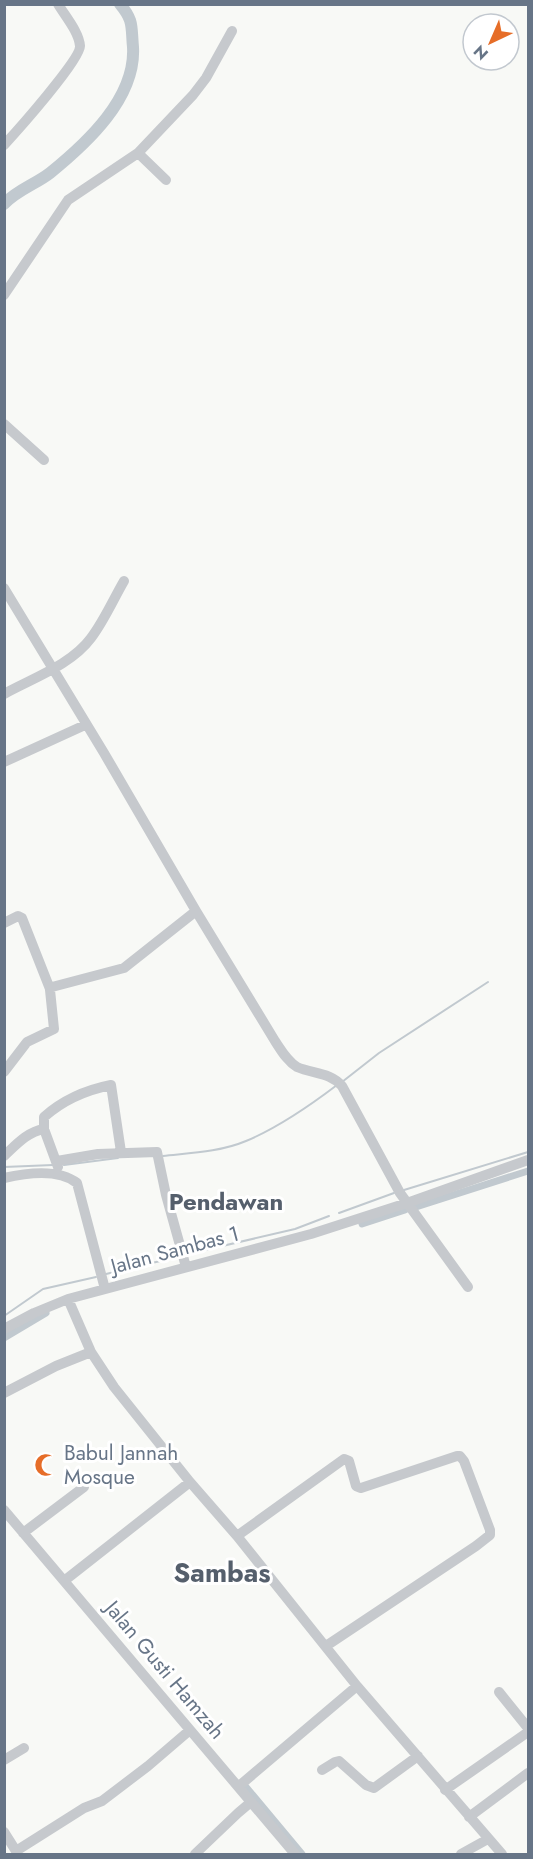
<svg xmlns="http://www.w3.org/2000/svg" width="533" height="1859" viewBox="0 0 533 1859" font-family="Jost,sans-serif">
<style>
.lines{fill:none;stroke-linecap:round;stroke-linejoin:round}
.stream{stroke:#c1c9cf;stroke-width:2}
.canal{stroke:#c1c9cf;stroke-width:7}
.river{stroke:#c1c9cf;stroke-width:12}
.minor{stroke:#c6c9cd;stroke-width:10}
.labels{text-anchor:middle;stroke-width:6;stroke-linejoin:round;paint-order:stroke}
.street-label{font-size:21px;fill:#677587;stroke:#fff}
.poi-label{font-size:21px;fill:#677587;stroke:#fff;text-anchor:start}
.quarter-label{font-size:24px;font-weight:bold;fill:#555f6c;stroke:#fff}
.district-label{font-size:27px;font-weight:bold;fill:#555f6c;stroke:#fff}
</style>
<rect width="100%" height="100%" fill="#f8f9f6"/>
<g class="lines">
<!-- stream -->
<path class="stream" d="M342,1082L379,1053L488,982
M163,1156C190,1153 220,1152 246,1141C275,1129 312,1104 337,1085
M64,1165L118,1158
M4,1167L53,1165
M404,1190L528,1152
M339,1213L394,1193
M188,1254L295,1229L329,1216
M106,1274L177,1257
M4,1316L43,1289L96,1277"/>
<!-- canal -->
<path class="canal" d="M416,1207L528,1171
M362,1224L405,1210
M4,1338L46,1313
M246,1787L302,1854"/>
<!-- river -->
<path class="river" d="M4,204C17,190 36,184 50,173C87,143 136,98 133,47C131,26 134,21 120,4"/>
<!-- minor -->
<path class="minor" d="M4,145C17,131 81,59 80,46C79,32 65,16 58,4
M138,153L166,180
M4,295L68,200L138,153L193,95L206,78L232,31
M4,424L44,460
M4,588L104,753L196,911L275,1041C281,1050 287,1061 297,1067C313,1074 330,1072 342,1086L400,1193L468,1287
M4,694C33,678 71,665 91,638C104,621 113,600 124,581
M4,762L85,725
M4,923L18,916L22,918L50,989
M4,1072L27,1042L54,1029L50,990L52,987L124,968L196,911
M44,1129V1117C63,1100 86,1090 111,1085L121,1152
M4,1156C16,1145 27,1132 44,1129L58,1167
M57,1161L98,1154L157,1152L166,1195L186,1267
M4,1178C26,1173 58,1168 77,1183L105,1289
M68,1299L91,1352L114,1387L190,1482L237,1536L357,1686L502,1854
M4,1329L34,1313L68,1299L311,1234L407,1203L528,1160
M4,1393L56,1366L91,1352
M4,1510L295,1854
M23,1533L84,1487
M237,1536L344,1459L349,1461L356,1486L361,1488L457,1456H460L464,1461L490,1530V1535L476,1546L326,1646
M64,1581L190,1482
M499,1692L528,1728
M4,1760L24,1748
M322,1770L335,1762L339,1761L366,1785L374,1788L418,1756
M239,1786L357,1686
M445,1790L528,1732
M469,1817L528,1773
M4,1832L16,1851
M18,1854L16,1851L84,1808L102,1801L148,1766L190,1730
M195,1854L238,1813L251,1802
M461,1854L488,1839"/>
</g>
<!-- icons -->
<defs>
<g id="mosque-bare" transform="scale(1.8)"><path d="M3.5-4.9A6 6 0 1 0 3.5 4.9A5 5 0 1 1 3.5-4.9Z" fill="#e66d28" stroke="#fff" stroke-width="2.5" paint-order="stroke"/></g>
</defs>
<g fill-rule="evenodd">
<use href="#mosque-bare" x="46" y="1465"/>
</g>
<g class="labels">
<!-- street labels -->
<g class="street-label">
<text transform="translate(175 1250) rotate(-15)" y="7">Jalan Sambas 1</text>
<text transform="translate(165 1670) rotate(50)" y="7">Jalan Gusti Hamzah</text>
</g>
<!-- poi labels -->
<g class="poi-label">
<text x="64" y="1460">Babul Jannah<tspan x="64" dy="24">Mosque</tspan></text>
</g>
<!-- quarter labels -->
<g class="quarter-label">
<text x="226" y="1210">Pendawan</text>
</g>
<!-- district labels -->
<g class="district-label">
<text x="222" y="1582">Sambas</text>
</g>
</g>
<!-- border -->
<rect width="533" height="1859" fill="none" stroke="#677587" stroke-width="12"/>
<!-- north arrow -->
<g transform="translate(491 42) rotate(224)"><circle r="28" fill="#ffffff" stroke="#c2c8cf" stroke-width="1.5"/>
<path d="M0-4.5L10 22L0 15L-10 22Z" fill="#e66d28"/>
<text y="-9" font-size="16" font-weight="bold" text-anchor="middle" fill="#677587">N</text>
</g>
</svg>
